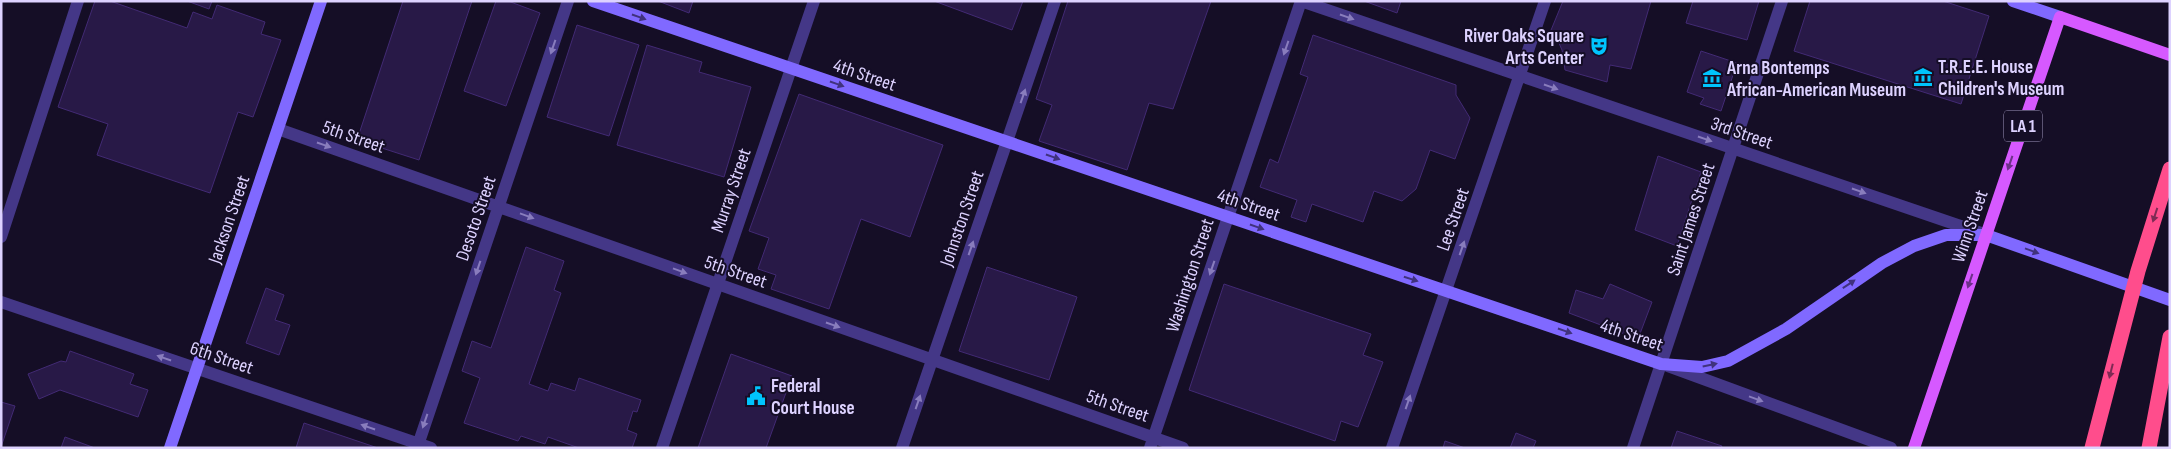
<svg xmlns="http://www.w3.org/2000/svg" width="2171" height="449" viewBox="0 0 2171 449" font-family="'Sofia Sans Condensed',sans-serif">
<style>
.building{fill:#281947;stroke:#422a74}
.lines{fill:none;stroke-linecap:round;stroke-linejoin:round}
.minor{stroke:#443787;stroke-width:12}
.secondary{stroke:#8069ff;stroke-width:12}
.primary{stroke:#d659ff;stroke-width:12}
.motorway{stroke:#ff4d8c;stroke-width:15}
.motorway-bridge{stroke:#ff4d8c;stroke-width:15}
.oneway{fill:#40327d}
.oneway2{fill:#897dbd}
.oneway3{fill:#6c3088}
.oneway4{fill:#7e2a54}
.labels{text-anchor:middle;stroke-width:4;stroke-linejoin:round;paint-order:stroke}
.shield{fill:#150e26;stroke:#a197be;stroke-width:1}
.shield-label{font-size:18px;font-weight:bold;fill:#ddd2ff}
.poi-label{font-size:19px;font-weight:bold;fill:#ddd2ff;stroke:#150e26;text-anchor:start}
.street-label{font-size:19px;fill:#ddd2ff;stroke:#150e26}
</style>
<rect width="100%" height="100%" fill="#150e26"/>
<!-- building -->
<path class="building" d="M95,1H110L187,28L193,12L212,19L217,5L265,22L261,34L281,40L253,117L238,112L210,193L97,155L108,124L58,107Z
M187,1H212L209,9Z
M403,1H472L419,160L357,140Z
M496,1H508L540,13L506,106L464,91Z
M658,1H693L689,13Z
M934,1H1023L1012,30Z
M1068,1H1211L1173,109L1149,103L1127,170L1039,141L1052,105L1036,99Z
M1364,1H1401L1397,13Z
M1563,1H1651L1631,69L1610,65L1607,82L1565,70L1562,50L1558,41L1549,35Z
M1693,1H1759L1747,40L1686,23Z
M1810,1H1943L1989,16L1961,104L1794,51Z
M577,25L639,45L609,136L547,117Z
M1313,35L1456,85V95L1470,118L1455,159L1430,150L1416,189L1402,201L1374,191L1363,222L1312,204L1306,222L1291,217L1297,200L1260,187L1270,159L1278,163L1308,77L1300,74Z
M647,45L702,62L699,72L751,87L724,177L617,145Z
M1701,51L1737,63L1721,111L1700,104L1704,98L1687,92Z
M799,94L943,145L910,237L861,219L829,309L771,289L776,275L758,269L769,238L749,231Z
M1658,156L1701,172L1677,246L1635,230Z
M526,247L564,261L554,290L561,293L529,384L548,391L551,383L575,391L579,378L641,400L637,412L633,411L627,430L637,434L632,448H579L548,437L545,444L521,436L518,441L464,423L480,378L462,371L472,341L491,348Z
M987,267L1077,297L1049,380L959,351Z
M1224,284L1371,334L1363,355L1383,362L1358,427L1341,421L1335,441L1189,390Z
M1610,284L1652,302L1638,339L1569,313L1576,290L1603,299Z
M266,288L284,295L275,320L290,325L279,355L246,343Z
M70,351L134,374L130,384L148,390L138,417L60,390L39,399L28,374L61,361L66,362Z
M731,354L792,376L766,448H698Z
M1,402L15,406L1,447Z
M304,423L378,448H296Z
M1677,431L1722,446L1721,448H1671Z
M1516,433L1536,441L1533,448H1510Z
M65,437L95,448H61Z
M1445,441L1465,448H1443Z"/>
<g class="lines">
<!-- minor -->
<path class="minor" d="M1301,1L1984,234
M278,129L1183,448
M1,237L78,1
M1,302L431,448
M1668,366L1891,448
M417,448L568,1
M662,448L814,1
M902,448L1055,1
M1150,448L1301,1
M1392,448L1545,1
M1633,448L1782,1"/>
<!-- secondary -->
<path class="secondary" d="M593,1L1661,364L1702,367L1728,361L1786,329L1882,263L1914,246L1946,235H1986L2170,300
M2013,1L2060,17
M170,448L321,1"/>
<!-- primary -->
<path class="primary" d="M1914,448L2060,17L2170,55"/>
<!-- motorway -->
<path class="motorway" d="M2149,448L2170,337"/>
<!-- motorway-bridge -->
<path class="motorway-bridge" d="M2092,448L2138,271L2170,169"/>
</g>
<!-- one-way arrows -->
<defs><path id="oneway-solid" d="M-6-.8H1V-3.2L6.5 0L1 3.2V.8H-6Z" transform="scale(1.25)"/></defs>
<g class="oneway">
<use href="#oneway-solid" transform="translate(639 17) rotate(19)"/>
<use href="#oneway-solid" transform="translate(837 84) rotate(19)"/>
<use href="#oneway-solid" transform="translate(1053 157) rotate(19)"/>
<use href="#oneway-solid" transform="translate(1257 227) rotate(19)"/>
<use href="#oneway-solid" transform="translate(2032 251) rotate(20)"/>
<use href="#oneway-solid" transform="translate(1411 279) rotate(18)"/>
<use href="#oneway-solid" transform="translate(1849 284) rotate(-34)"/>
<use href="#oneway-solid" transform="translate(1565 331) rotate(19)"/>
<use href="#oneway-solid" transform="translate(1710 365) rotate(-12)"/>
</g>
<g class="oneway2">
<use href="#oneway-solid" transform="translate(1347 17) rotate(19)"/>
<use href="#oneway-solid" transform="translate(553 47) rotate(109)"/>
<use href="#oneway-solid" transform="translate(1286 48) rotate(109)"/>
<use href="#oneway-solid" transform="translate(1551 87) rotate(19)"/>
<use href="#oneway-solid" transform="translate(1023 96) rotate(-71)"/>
<use href="#oneway-solid" transform="translate(1705 139) rotate(19)"/>
<use href="#oneway-solid" transform="translate(324 145) rotate(19)"/>
<use href="#oneway-solid" transform="translate(1859 191) rotate(19)"/>
<use href="#oneway-solid" transform="translate(527 216) rotate(20)"/>
<use href="#oneway-solid" transform="translate(971 248) rotate(-71)"/>
<use href="#oneway-solid" transform="translate(1462 248) rotate(-71)"/>
<use href="#oneway-solid" transform="translate(478 268) rotate(109)"/>
<use href="#oneway-solid" transform="translate(1212 268) rotate(109)"/>
<use href="#oneway-solid" transform="translate(680 271) rotate(20)"/>
<use href="#oneway-solid" transform="translate(833 325) rotate(19)"/>
<use href="#oneway-solid" transform="translate(164 358) rotate(-161)"/>
<use href="#oneway-solid" transform="translate(1756 399) rotate(20)"/>
<use href="#oneway-solid" transform="translate(918 402) rotate(-71)"/>
<use href="#oneway-solid" transform="translate(1408 402) rotate(-71)"/>
<use href="#oneway-solid" transform="translate(425 421) rotate(109)"/>
<use href="#oneway-solid" transform="translate(368 427) rotate(-161)"/>
</g>
<g class="oneway3">
<use href="#oneway-solid" transform="translate(2010 163) rotate(109)"/>
<use href="#oneway-solid" transform="translate(1970 281) rotate(109)"/>
</g>
<g class="oneway4">
<use href="#oneway-solid" transform="translate(2155 215) rotate(108)"/>
<use href="#oneway-solid" transform="translate(2111 371) rotate(104)"/>
</g>
<!-- icons -->
<defs>
<g id="theatre-bare" transform="scale(1.5)"><path d="M-5-5.5Q0-4 5-5.5V0Q5 5 0 6Q-5 5-5 0ZM-3.3-2.5H-1v1.5H-3.3ZM1-2.5H3.3v1.5H1ZM-2.8 1Q0 5.5 2.8 1Z" fill="#00c4fd" stroke="#150e26" stroke-width="2.5" paint-order="stroke"/></g>
<g id="museum-bare" transform="scale(1.5)"><path d="M0-6L6-3V-2H-6V-3ZM-5-1h2V3h-2ZM-1-1h2V3h-2ZM3-1h2V3H3ZM-6 4H6V6H-6Z" fill="#00c4fd" stroke="#150e26" stroke-width="2.5" paint-order="stroke"/></g>
<g id="civic-bare" transform="scale(1.5)"><path d="M-.6-6.5H3V-4.5H.6V-3L4-1V1h2V6H-6V1h2V-1L-.6-3ZM-1.2 2.5V6h2.4V2.5Z" fill="#00c4fd" stroke="#150e26" stroke-width="2.5" paint-order="stroke"/></g>
</defs>
<g fill-rule="evenodd">
<use href="#theatre-bare" x="1599" y="46"/>
<use href="#museum-bare" x="1923" y="77"/>
<use href="#museum-bare" x="1712" y="78"/>
<use href="#civic-bare" x="756" y="396"/>
</g>
<g class="labels">
<!-- shield labels -->
<rect class="shield" x="2004" y="110.5" width="38" height="31" rx="4"/>
<g class="shield-label">
<text x="2023" y="132">LA 1</text>
</g>
<!-- poi labels -->
<g class="poi-label">
<text x="1584" y="42" text-anchor="end">River Oaks Square<tspan x="1584" dy="22">Arts Center</tspan></text>
<text x="1938" y="73">T.R.E.E. House<tspan x="1938" dy="22">Children's Museum</tspan></text>
<text x="1727" y="74">Arna Bontemps<tspan x="1727" dy="22">African-American Museum</tspan></text>
<text x="771" y="392">Federal<tspan x="771" dy="22">Court House</tspan></text>
</g>
<!-- street labels -->
<g class="street-label">
<text transform="translate(865 74) rotate(19)" y="7">4th Street</text>
<text transform="translate(1742 132) rotate(19)" y="7">3rd Street</text>
<text transform="translate(354 136) rotate(19)" y="7">5th Street</text>
<text transform="translate(730 190) rotate(-71)" y="7">Murray Street</text>
<text transform="translate(1249 204) rotate(19)" y="7">4th Street</text>
<text transform="translate(475 218) rotate(-71)" y="7">Desoto Street</text>
<text transform="translate(961 218) rotate(-71)" y="7">Johnston Street</text>
<text transform="translate(228 219) rotate(-71)" y="7">Jackson Street</text>
<text transform="translate(1452 219) rotate(-71)" y="7">Lee Street</text>
<text transform="translate(1690 219) rotate(-72)" y="7">Saint James Street</text>
<text transform="translate(1969 226) rotate(-71)" y="7">Winn Street</text>
<text transform="translate(736 271) rotate(19)" y="7">5th Street</text>
<text transform="translate(1189 275) rotate(-72)" y="7">Washington Street</text>
<text transform="translate(1632 334) rotate(19)" y="7">4th Street</text>
<text transform="translate(222 357) rotate(19)" y="7">6th Street</text>
<text transform="translate(1118 405) rotate(19)" y="7">5th Street</text>
</g>
</g>
<!-- border -->
<rect width="2171" height="449" fill="none" stroke="#ddd2ff" stroke-width="5"/>
</svg>
